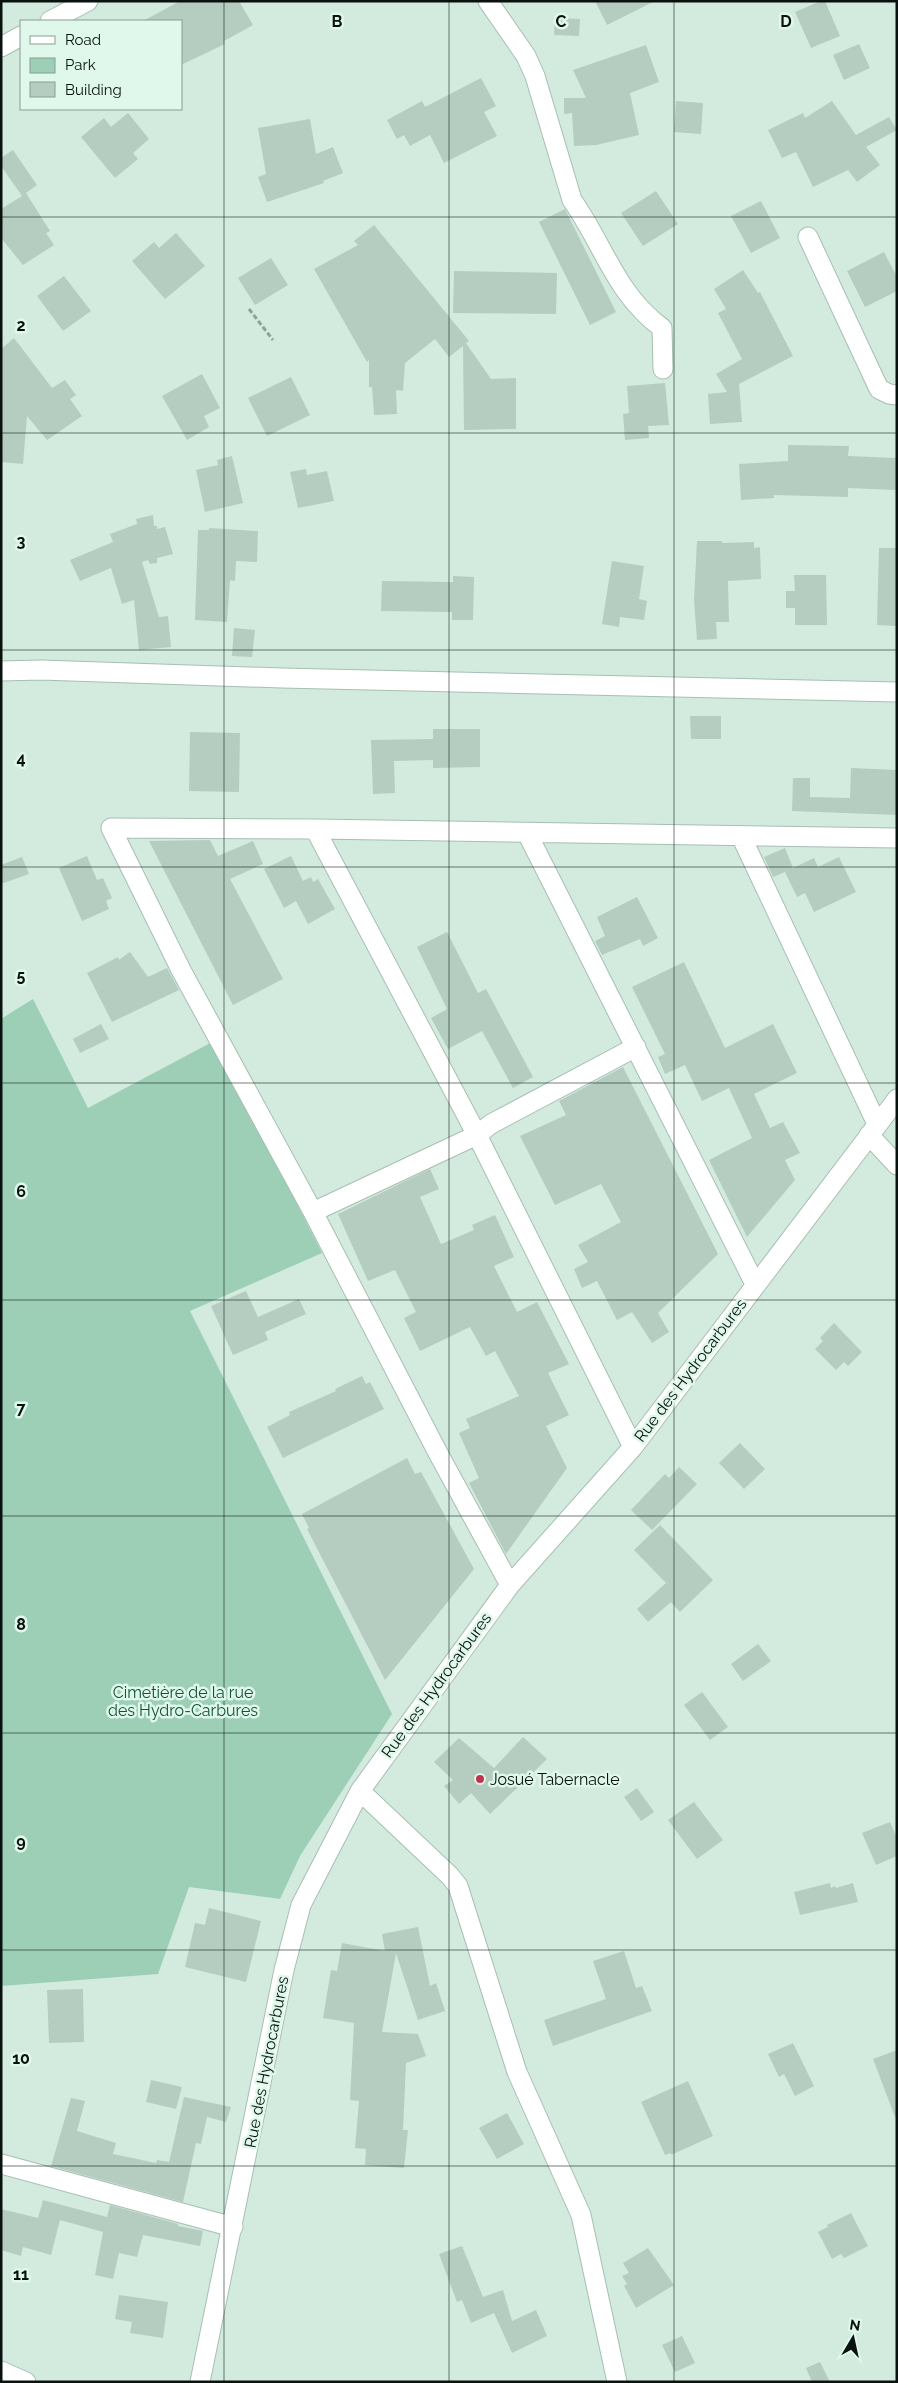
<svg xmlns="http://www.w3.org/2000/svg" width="898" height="2383" viewBox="0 0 898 2383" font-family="Raleway,sans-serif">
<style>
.green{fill:#9ccfb6}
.building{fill:#b4cdc0}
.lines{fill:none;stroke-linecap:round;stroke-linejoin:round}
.minor-casing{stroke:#a7bfb2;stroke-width:21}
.path{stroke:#8ea298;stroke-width:3;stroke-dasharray:5 2.5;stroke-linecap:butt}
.minor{stroke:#fff;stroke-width:19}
.grid{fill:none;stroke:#09120e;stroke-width:1;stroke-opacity:0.55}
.poi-dot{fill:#c23253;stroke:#dff8eb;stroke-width:2}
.labels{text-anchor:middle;stroke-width:5;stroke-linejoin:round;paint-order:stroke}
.street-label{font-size:16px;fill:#09120e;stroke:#dff8eb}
.park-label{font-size:16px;fill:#135138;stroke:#dff8eb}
.poi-label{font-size:16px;fill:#09120e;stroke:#dff8eb;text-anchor:start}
.grid-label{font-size:16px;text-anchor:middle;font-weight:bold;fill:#09120e;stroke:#dff8eb;stroke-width:5;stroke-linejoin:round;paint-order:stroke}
</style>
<rect width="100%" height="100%" fill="#d2ebde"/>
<!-- green -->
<path class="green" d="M33,999L88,1108L214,1041L322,1253L190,1311L392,1714L300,1856L280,1899L189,1887L158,1974L1,1986V1019Z"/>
<!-- building -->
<path class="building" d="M180,1H239L253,25L224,41L225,44L181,65V21H143Z
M595,1H655L607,25Z
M821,1H825L840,36L811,48L795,12Z
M555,18L580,19L579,36L554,35Z
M859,44L870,68L844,80L833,55Z
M646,45L659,82L630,93L639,135L596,145L574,146L572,113L564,114V98H586L573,70Z
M481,78L496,106L484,112L497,136L444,163L430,135L410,146L404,135L397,139L387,120L422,101L425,107Z
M676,101L703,103L701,134L674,132Z
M832,101L856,135L889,117L897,130L866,147L880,165L857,182L848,170L813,187L796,152L782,158L768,130L803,113L805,118Z
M128,113L149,139L133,153L138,159L115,178L81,137L104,118L111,127Z
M310,119L316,154L333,147L343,173L323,181L324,183L267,202L258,177L266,174L258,128Z
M13,150L37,185L26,193L50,231L46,233L54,245L23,265L1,238V209L22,196L1,166V158Z
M656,191L678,224L643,246L621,213Z
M761,201L780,238L751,253L731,216Z
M565,209L616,312L590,325L539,222Z
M374,225L469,341L466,343L491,379L516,378V429L464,430L463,346L449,357L435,339L405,363L403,391L396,390L397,414L374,415L372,387H369V360L367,362L314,269L358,245L354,241Z
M176,233L205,266L165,299L132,261L154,242L159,248Z
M884,252L897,277V291L865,307L847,271Z
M271,258L288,285L255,305L238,278Z
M743,270L758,293L760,292L793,356L739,384L742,422L710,424L708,394L727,392L716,374L742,359L718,313L726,309L714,289Z
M454,271L557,273L556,314L453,313Z
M64,276L91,311L63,331L37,296Z
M14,338L52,388L65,380L76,395L70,399L82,416L47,440L27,416L23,464L1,462V349Z
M202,374L220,408L204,416L209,427L187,440L162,396Z
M291,377L310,415L267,436L248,398Z
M665,383L669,425L648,426L649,438L625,440L623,414L629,413L627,386Z
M788,445L849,446L848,456L897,458V490L848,488V497L774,495V498L741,500L739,464L788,461Z
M232,456L243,503L205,512L196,470L218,465L217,460Z
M306,469L307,475L327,471L334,501L298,508L290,472Z
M153,515L154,526H157V529L165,527L173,554L157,558V563L150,564L148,560L142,562L159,617L168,616L171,647L139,650L134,600L122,604L111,568L80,581L70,560L113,542L110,534L137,524L136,519Z
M209,528L258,531L257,562L236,561L235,581L230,580L227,622L195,620L198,530H209Z
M697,541H722V543L754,542V548L760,547L761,579L728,581L729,622H716L717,639L697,640L694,600Z
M879,548H897V626L877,625Z
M612,561L644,566L639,599L647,601L644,620L620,617L619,627L602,624Z
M794,575H826L827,625H795V608H786V591H795Z
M453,576L474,577L473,620H452V612L381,611L382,581L453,582Z
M234,628L255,630L252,657L232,656Z
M690,716H721V739H691Z
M433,729H480V767L433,768V760L394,761L395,793L373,794L371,740L433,739Z
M190,732L240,733L239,792L189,791Z
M851,768L897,770V815L792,811L793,778H810V797L850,798Z
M210,840L218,856L253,841L263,864L230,879L283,979L233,1005L149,841Z
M785,848L793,868L814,858L818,867L839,857L856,892L814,912L805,893L797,897L785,872L773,877L764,857Z
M87,856L97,880L103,878L112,898L106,901L109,909L82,921L59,868Z
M291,856L303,881L311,877L313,882L318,879L335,909L308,924L296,901L284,908L264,869Z
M22,857L29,874L1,884V865Z
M637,897L658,938L643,946L640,939L602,955L595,941L605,936L597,917Z
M447,932L478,993L486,989L533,1077L513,1088L482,1031L448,1049L431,1018L447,1009L417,947Z
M130,952L148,977L167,968L179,990L112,1022L87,973L118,957L119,960Z
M684,962L725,1048L773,1024L797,1073L754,1094L770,1128L783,1122L800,1153L785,1160L795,1180L747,1237L709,1160L752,1138L729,1088L702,1101L685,1065L665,1074L658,1057L665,1054L632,987Z
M101,1024L109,1039L80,1053L73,1039Z
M623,1067L718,1254L658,1313L669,1332L652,1343L632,1312L617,1320L597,1281L582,1288L574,1269L588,1262L578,1245L621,1222L601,1184L555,1205L520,1136L566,1115L559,1101Z
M430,1169L439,1189L420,1197L441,1244L474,1230L472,1225L495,1215L514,1257L494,1266L517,1312L537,1302L569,1364L548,1373L569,1415L546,1426L567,1468L506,1554L469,1483L479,1478L459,1433L470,1428L466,1419L519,1396L495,1351L486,1356L470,1327L420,1351L404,1318L416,1312L395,1270L368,1281L338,1214Z
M246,1291L258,1317L299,1299L306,1314L265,1332L268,1340L233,1355L211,1306Z
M834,1323L862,1352L848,1366L844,1362L836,1370L815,1349L823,1341L820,1338Z
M362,1376L366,1384L370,1382L384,1409L283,1458L267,1427L290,1415L289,1412L336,1391L335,1389Z
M740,1443L765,1469L744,1489L719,1463Z
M407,1458L415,1474L421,1472L474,1569L385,1680L307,1529L309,1528L302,1514Z
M679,1467L697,1484L652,1530L631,1510L665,1474L669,1478Z
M660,1525L713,1580L680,1612L671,1602L648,1622L637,1609L666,1583L634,1550Z
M758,1644L771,1661L743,1681L731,1664Z
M702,1692L728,1727L710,1740L684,1705Z
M523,1737L547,1759L490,1814L471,1793L459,1804L444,1786L453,1780L434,1762L459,1738L494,1768Z
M637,1788L654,1812L641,1821L624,1797Z
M694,1802L723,1840L697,1859L668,1820Z
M890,1822L897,1838V1856L876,1865L862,1833Z
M830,1883L831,1888L835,1886L836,1888L853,1883L858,1902L800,1915L794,1892Z
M209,1908L261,1921L246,1982L185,1967L195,1923L205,1925Z
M418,1927L430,1986L436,1983L445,2011L418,2020L396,1953L382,2032L418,2034L426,2056L406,2063L403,2130H408L404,2168L365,2165L366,2149L355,2148L359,2101L350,2100L354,2023L323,2018L331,1970L337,1971L342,1943L385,1951L382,1934Z
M624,1951L636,1988L642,1986L652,2011L553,2046L544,2020L606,1999L593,1961Z
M83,1989L84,2042L49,2043L47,1990Z
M793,2043L814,2086L795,2096L784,2074L779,2077L768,2054Z
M897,2050V2116L895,2117L873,2059Z
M151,2080L182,2087L176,2109L146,2102Z
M688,2081L713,2136L671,2155V2153L665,2155L641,2102Z
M184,2097L231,2107L226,2122L207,2117L201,2144L196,2143L183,2202L51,2166L71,2098L85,2101L77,2131L116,2143L113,2154L156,2163L157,2160L169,2162Z
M507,2113L524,2144L497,2159L479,2128Z
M43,2200L107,2217L110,2205L178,2224V2226L203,2231L200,2246L143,2235L137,2257L119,2253L113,2279L95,2275L103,2232L60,2220L51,2255L23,2247L21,2256L1,2250V2209L38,2218Z
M851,2213L868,2246L844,2258L841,2254L832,2259L818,2232L828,2227L827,2225Z
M462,2246L483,2297L503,2290L512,2321L536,2310L547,2336L512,2353L494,2313L471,2323L462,2300L457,2302L439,2254Z
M648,2248L674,2285L636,2308L624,2286L627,2284L622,2276L629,2273L623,2263Z
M119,2295L168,2302L163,2338L130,2333L132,2322L115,2319Z
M682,2336L695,2363L675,2372L662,2345Z
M820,2362L830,2382H812L806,2368Z"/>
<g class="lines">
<!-- minor casing -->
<g class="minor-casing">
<path id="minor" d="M488,1L526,56L535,76L572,200C604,245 615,293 662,328L663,369
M50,21L88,1
M1,47L21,36
M808,237L879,389L889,394L897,395
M1,671L41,670L282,678L897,692
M315,829L477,1135L633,1447
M527,833L755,1284
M741,836L877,1124
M869,1135L897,1165
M313,1212L477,1135L491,1124L636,1047
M510,1585L438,1453L313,1212L181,970L111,828L315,829L897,838
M360,1791L450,1876L458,1886L517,2072L581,2215L617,2382
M1,2164L233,2227
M1,2371L26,2382
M200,2382L284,1970L301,1905L360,1791L510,1585L633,1447L897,1099"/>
</g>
<!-- path -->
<path class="path" d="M249,309L273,340"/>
<!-- minor -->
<use href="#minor" class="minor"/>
</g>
<!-- grid -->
<path class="grid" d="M224,1V2382M449,1V2382M674,1V2382M1,217H897M1,433H897M1,650H897M1,867H897M1,1083H897M1,1300H897M1,1516H897M1,1733H897M1,1950H897M1,2166H897"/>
<!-- markers -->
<circle class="poi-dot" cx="480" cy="1779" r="5"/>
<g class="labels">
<!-- street labels -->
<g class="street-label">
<text transform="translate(690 1370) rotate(-53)" y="6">Rue des Hydrocarbures</text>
<text transform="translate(436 1685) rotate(-54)" y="6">Rue des Hydrocarbures</text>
<text transform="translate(266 2062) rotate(-79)" y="6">Rue des Hydrocarbures</text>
</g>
<!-- park labels -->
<g class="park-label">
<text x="183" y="1698">Cimetière de la rue<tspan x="183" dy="18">des Hydro-Carbures</tspan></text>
</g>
<!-- poi labels -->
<g class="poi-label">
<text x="490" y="1785">Josué Tabernacle</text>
</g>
</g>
<g class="grid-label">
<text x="337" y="27">B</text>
<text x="561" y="27">C</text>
<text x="786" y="27">D</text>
<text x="21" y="331">2</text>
<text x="21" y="547">3</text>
<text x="21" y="764">4</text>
<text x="21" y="981">5</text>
<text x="21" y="1197">6</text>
<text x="21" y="1414">7</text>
<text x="21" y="1630">8</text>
<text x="21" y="1847">9</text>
<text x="21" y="2064">10</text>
<text x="21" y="2280">11</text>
</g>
<!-- border -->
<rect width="898" height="2383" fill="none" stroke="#09120e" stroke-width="5"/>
<!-- legend -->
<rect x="20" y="20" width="162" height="90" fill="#dff8eb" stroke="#899c93"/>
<rect x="30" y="36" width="25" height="8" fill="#ffffff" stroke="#899c93"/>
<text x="65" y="45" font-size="15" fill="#09120e">Road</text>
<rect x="30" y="58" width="25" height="15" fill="#9ccfb6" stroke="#899c93"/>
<text x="65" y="70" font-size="15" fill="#09120e">Park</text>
<rect x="30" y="82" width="25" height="15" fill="#b4cdc0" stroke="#899c93"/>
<text x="65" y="95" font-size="15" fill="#09120e">Building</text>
<!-- north arrow -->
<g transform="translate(853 2338) rotate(9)" stroke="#dff8eb" stroke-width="4" paint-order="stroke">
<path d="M0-4L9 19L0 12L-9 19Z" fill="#09120e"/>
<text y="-8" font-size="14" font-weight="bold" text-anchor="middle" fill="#09120e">N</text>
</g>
</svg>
